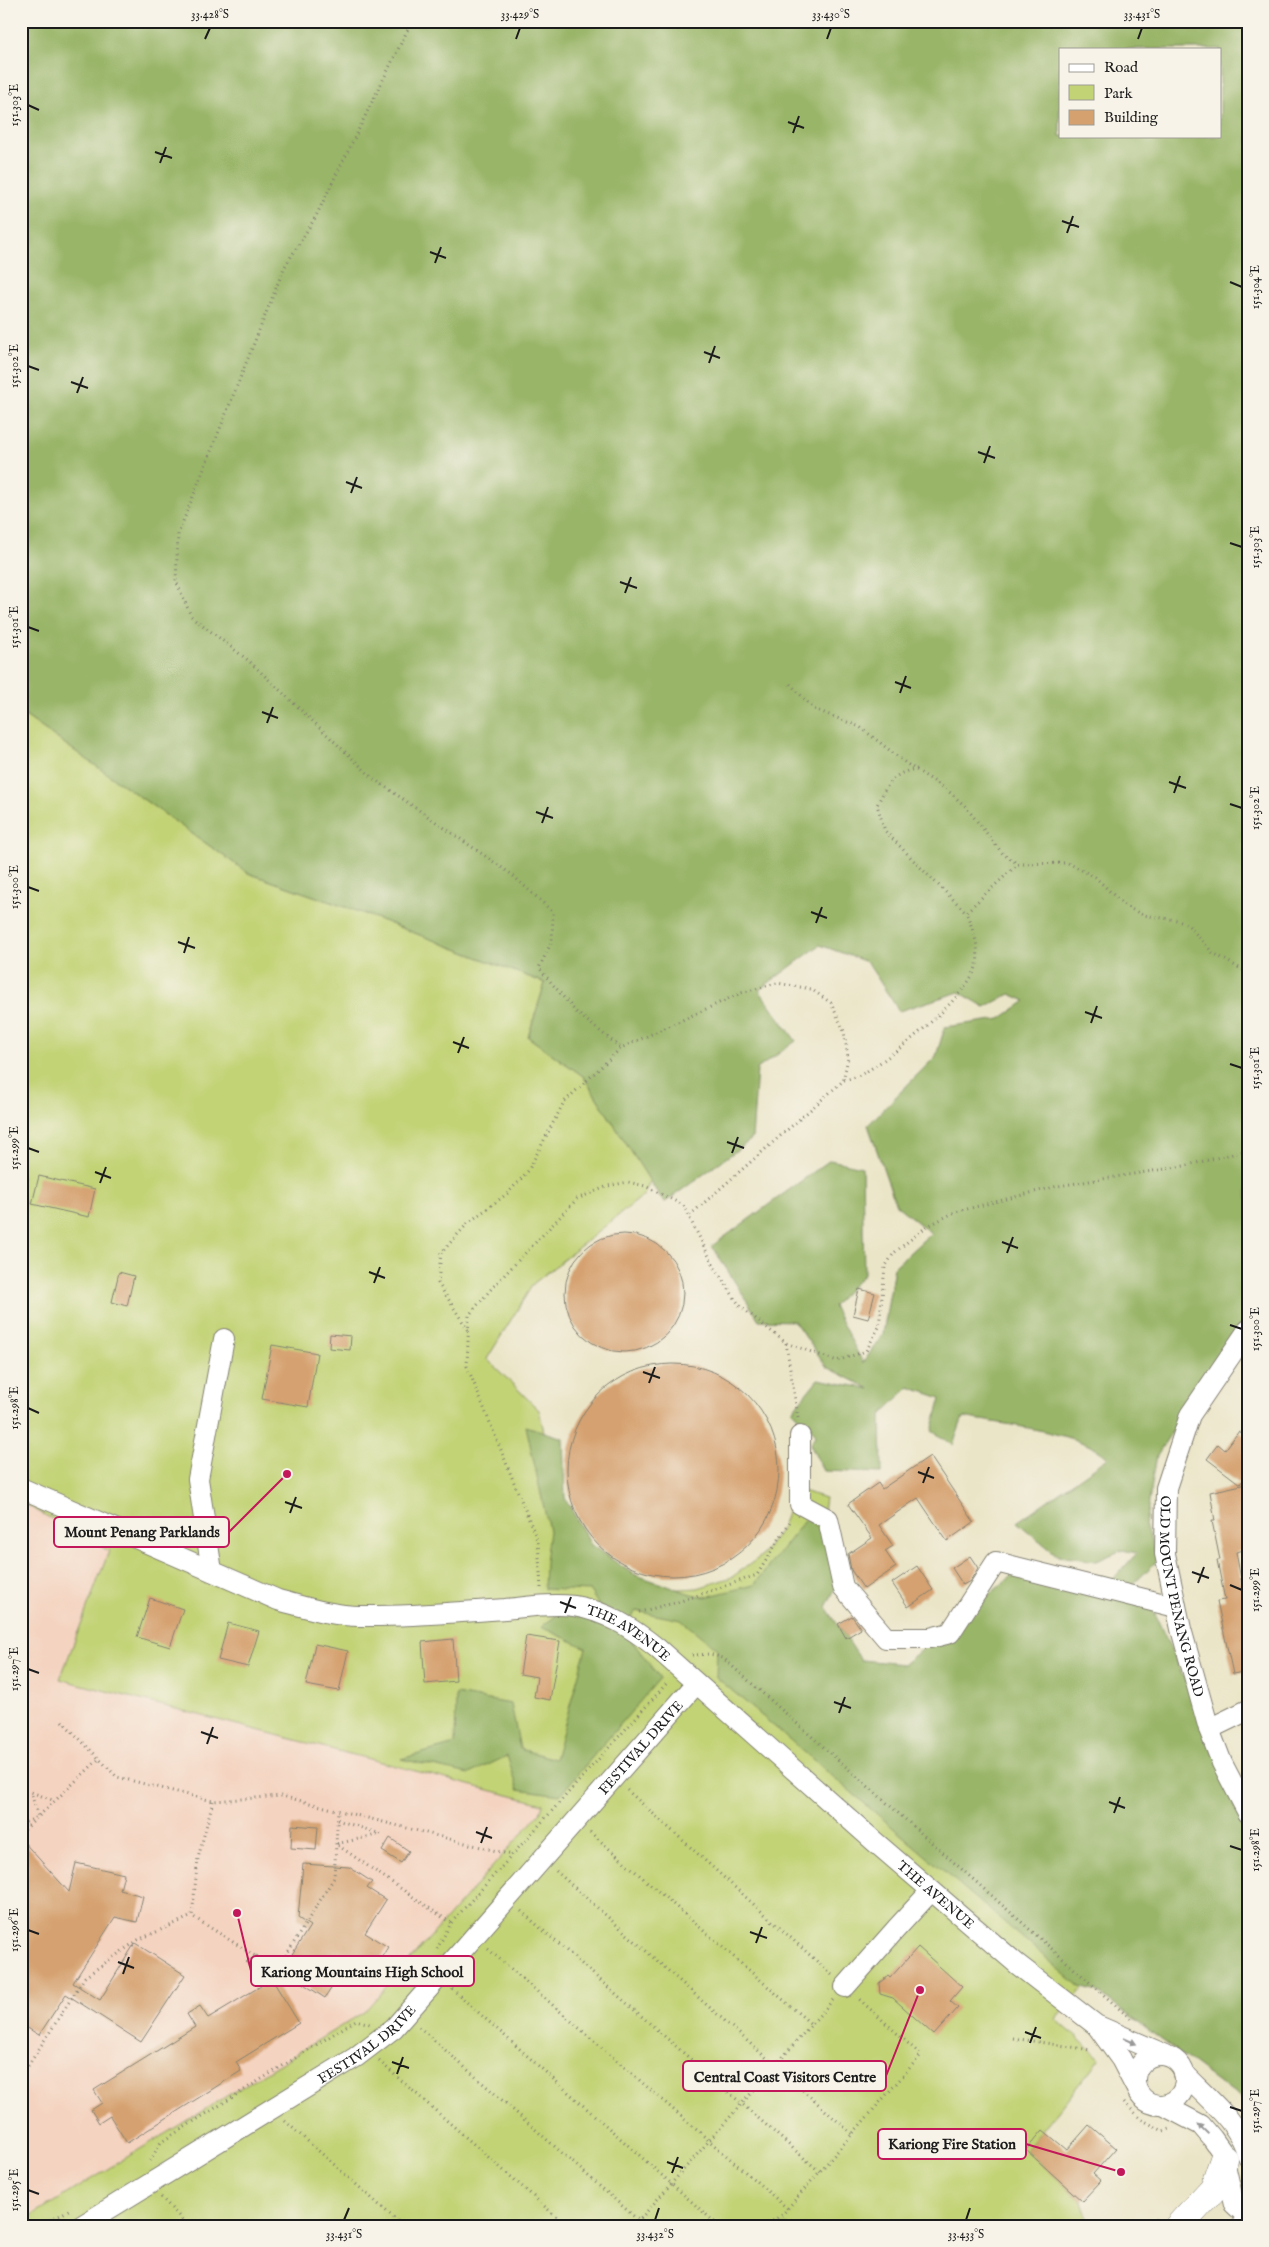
<svg xmlns="http://www.w3.org/2000/svg" width="1269" height="2247" viewBox="0 0 1269 2247" font-family="'IM FELL English',serif">
<style>
.built{fill:#f4d3c0}
.green{fill:#c2d376;stroke:#6f7849}
.forest{fill:#99b567;stroke:#5a6842;fill-rule:evenodd}
.building{fill:#d5a16f}
.lines{fill:none;stroke-linecap:round;stroke-linejoin:round}
.minor-casing{stroke:#848072;stroke-width:22}
.highway-casing{stroke:#848072;stroke-width:29}
.path{stroke:#848072;stroke-width:3;stroke-dasharray:1 4;stroke-linecap:butt}
.minor{stroke:#fff;stroke-width:20}
.highway{stroke:#fff;stroke-width:28}
.oneway{fill:#999}
.ticks{fill:none;stroke:#1c1c1c;stroke-width:2}
.labels{text-anchor:middle;stroke-width:4;stroke-linejoin:round;paint-order:stroke}
.street-label{font-size:14px;fill:#1c1c1c;stroke:#f7f3e8}
.leader{fill:none;stroke:#c2185b;stroke-width:2}
.callout-dot{fill:#c2185b;stroke:#f7f3e8;stroke-width:2}
.callout{fill:#f7f3e8;stroke:#c2185b;stroke-width:2}
.callout-label{font-size:15px;text-anchor:middle;font-weight:bold;fill:#1c1c1c}
.neatline{fill:none;stroke:#1c1c1c;stroke-width:2}
.ticks-label{font-size:12px;text-anchor:middle;fill:#1c1c1c}
</style>
<rect width="100%" height="100%" fill="#f7f3e8"/>
<filter id="ink" filterUnits="userSpaceOnUse"><feTurbulence type="fractalNoise" baseFrequency=".02" numOctaves="2"/><feDisplacementMap in="SourceGraphic" scale="10" xChannelSelector="R" yChannelSelector="G"/><feConvolveMatrix kernelMatrix="1 2 1 2 8 2 1 2 1" color-interpolation-filters="sRGB"/></filter>
<filter id="wash" filterUnits="userSpaceOnUse"><feTurbulence type="fractalNoise" baseFrequency=".0096" numOctaves="4" result="noise"/><feDisplacementMap in="SourceGraphic" scale="20" xChannelSelector="R" yChannelSelector="G"/><feGaussianBlur stdDeviation="1.12" result="paint"/><feColorMatrix in="noise" values="0 0 0 0 0 0 0 0 0 0 0 0 0 0 0 0 0 1.4 0 .05"/><feComposite in="paint" operator="in"/></filter>
<g filter="url(#wash)">
<rect width="100%" height="100%" fill="#ebe5c8"/>
<!-- built -->
<path class="built" d="M24,1504L109,1550L60,1679L544,1803L540,1813L364,2012L21,2222V1510Z"/>
<!-- green -->
<path class="green" d="M21,713L248,873L365,914L545,983L528,1037L583,1076L650,1181L644,1195L533,1284L487,1359L539,1410L563,1514L601,1565L664,1590L698,1588L732,1577L760,1557L781,1529L796,1489L825,1498L812,1587L850,1675L1103,1965L1056,2019L1100,2058L1026,2150L1082,2201L1091,2226H21V2222L364,2012L540,1813L543,1804L60,1679L109,1551L25,1504L21,1510Z"/>
<!-- forest -->
<path class="forest" d="M21,21H1248V1312L1157,1455L1145,1525L1158,1560L1126,1591L1154,1612L1248,1818V2104L1097,1992L1080,1987L716,1677L717,1649L681,1620L636,1611L623,1629L660,1678L560,1795L518,1789L507,1756L469,1774L401,1759L455,1744L456,1694L511,1704L520,1749L555,1759L586,1648L541,1627L561,1612L609,1622L590,1591L544,1589L545,1562L549,1531L526,1426L563,1438L565,1498L591,1545L633,1574L688,1593L705,1597L754,1585L807,1517L827,1538L842,1575L826,1607L861,1660L904,1664L1013,1575L1102,1591L1137,1553L1122,1550L1096,1561L1058,1556L1017,1522L1108,1458C1083,1432 1000,1424 963,1417L953,1445L932,1431L941,1398L909,1387L881,1415L882,1473L823,1471L810,1444L816,1434L792,1411L818,1379L870,1389L827,1367L794,1321L759,1320L712,1246L830,1160L862,1167L864,1274L833,1306L863,1363L883,1334L894,1267L931,1233L896,1205L868,1125L936,1056L945,1027L1000,1019L1026,1001L1010,994L985,1007L959,992L899,1011L867,962L820,945L759,990L796,1041L757,1069L752,1139L664,1203L583,1076L528,1037L545,983L365,914L248,873L21,713ZM1060,49H1220V136H1060Z"/>
<g id="blocks">
<!-- building -->
<path class="building" d="M39,1176L95,1189L89,1217L32,1204Z
M565 1293a59 59 0 1 1 118 0a59 59 0 1 1-118 0Z
M119,1272L134,1276L127,1306L112,1302Z
M859,1289L875,1293L868,1319L853,1315Z
M330,1334L351,1336L350,1350L329,1348Z
M272,1345L317,1353L308,1407L262,1399Z
M567 1470a106 106 0 1 1 212 0a106 106 0 1 1-212 0Z
M1239,1431L1248,1438V1474L1240,1484L1207,1459L1218,1444L1225,1450Z
M930,1456L974,1522L947,1541L918,1498L879,1525L893,1546L885,1551L896,1567L864,1589L851,1570L848,1554L872,1538L848,1504L878,1483L882,1489Z
M1246,1484L1248,1549L1236,1552L1244,1596L1248,1595V1671L1233,1674L1217,1601L1225,1600L1217,1560H1220L1212,1521H1215L1210,1492Z
M970,1556L978,1568L970,1581L963,1585L952,1568Z
M917,1566L933,1590L908,1607L892,1583Z
M150,1598L183,1609L170,1647L137,1637Z
M852,1616L861,1629L846,1638L838,1624Z
M228,1623L259,1631L248,1667L218,1660Z
M526,1636L560,1641L550,1700L534,1697L537,1677L520,1674Z
M453,1639L456,1681L425,1684L422,1642Z
M315,1644L348,1651L339,1691L306,1685Z
M292,1825L318,1827L316,1850L291,1848Z
M390,1838L409,1851L401,1863L382,1851Z
M21,1839L69,1892L76,1863L124,1874L120,1890L143,1896L137,1922L115,1917L73,1983L100,2000L135,1943L185,1975L141,2042L66,1994L39,2035L21,2024Z
M303,1864L349,1867L372,1882L367,1888L386,1900L365,1933L388,1947L368,1979L346,1965L325,1998L282,1970L310,1926L298,1918Z
M918,1947L962,1987L950,2001L958,2008L934,2035L893,1998L880,1994L879,1983L888,1976L890,1978Z
M257,1955L299,2023L236,2062L241,2071L127,2143L110,2116L99,2123L91,2110L102,2103L94,2090L195,2027L187,2014L200,2006L208,2018L261,1986L246,1962Z
M1089,2125L1116,2148L1093,2174L1101,2181L1082,2201L1026,2150L1043,2130L1067,2150Z"/>
</g>
</g>
<g filter="url(#ink)">
<use href="#blocks" fill-opacity="0" stroke="#848072" stroke-width="1"/>
<g class="lines">
<!-- minor casing -->
<g class="minor-casing">
<g id="minor">
<path id="s1" d="M1248,1330L1190,1415L1166,1488L1165,1554L1181,1629L1209,1729L1222,1763L1248,1813"/>
<path d="M800,1436V1504L828,1519L843,1587L886,1638H930L950,1633L996,1562L1176,1607"/>
<path id="s2" d="M21,1488L278,1600C305,1607 333,1616 360,1616C409,1617 457,1612 505,1609C527,1607 552,1603 574,1606C606,1611 632,1628 657,1648L875,1842L1017,1964L1096,2025L1166,2055"/>
<path d="M212,1571L198,1479L224,1339"/>
<path d="M1209,1729L1248,1710"/>
<path d="M845,1987L896,1929L931,1891"/>
<path d="M1097,2026L1121,2059L1135,2086"/>
<circle cx="1160" cy="2080" r="25"/>
<path d="M1184,2074C1207,2098 1241,2124 1248,2157"/>
<path d="M1163,2105L1201,2125L1212,2138L1222,2152L1234,2204L1248,2217"/>
<path id="s3" d="M81,2226L356,2057L394,2028L696,1684"/>
</g>
</g>
<!-- highway casing -->
<g class="highway-casing">
<path id="highway" d="M1179,2226L1214,2188L1224,2159
M1246,2226L1248,2225"/>
</g>
<!-- path -->
<path class="path" d="M412,21L315,218L284,268L178,534L176,581L191,616L249,661L374,779L511,874L553,912L552,941L539,968L576,1012L621,1048
M790,684L814,709L860,727L907,764L946,789L965,806L1003,854L1018,864L1068,863L1095,877L1125,906L1143,915L1176,920L1188,925L1213,953L1248,973
M917,769C893,772 887,785 877,805L885,831L926,873L966,912
M844,1080C850,1079 856,1077 862,1074C891,1058 969,997 977,964C980,946 972,928 966,912L1018,864
M468,1330L438,1283L441,1253L468,1223L508,1193L528,1171L564,1102L621,1048L741,993L777,983L811,989L831,1003L844,1031L848,1058L843,1081L689,1216
M786,1343L798,1418
M541,1588L538,1542L467,1366L469,1315L492,1288L577,1199L608,1186L628,1182L645,1186L683,1205L715,1268L740,1306L786,1343L837,1361L866,1351L879,1327L885,1267L894,1253L926,1227L955,1212L1058,1186L1184,1166L1248,1150
M639,1612L678,1602L757,1575L791,1520
M692,1655L710,1654L723,1658L1131,2019
M62,1721L117,1777L213,1801L282,1796L512,1855
M627,1790L832,1975
M213,1801L198,1858L192,1916L277,1970L334,1878L338,1810
M337,1820L381,1834L336,1844L451,1923
M21,1824L38,1817L31,1792L55,1801
M590,1832L811,2024
M21,1833L99,1759
M556,1871L852,2134
M521,1911L820,2172
M437,1949L451,1923L668,1682
M488,1949L788,2209
M452,1989L719,2226
M419,2027L645,2226
M1013,2038L1091,2050
M379,2061L567,2226
M28,2066L85,1977L138,1940L192,1916
M1124,2102L1141,2119L1163,2131L1170,2129
M285,2121L403,2226
M150,2161L161,2142L356,2020L370,2024
M161,2197L188,2226
M42,2226L72,2208
M634,2226L833,2000
M764,2226L782,2215L921,2055L859,1999
M1137,2226L1158,2219"/>
<!-- minor -->
<use href="#minor" class="minor"/>
<!-- highway -->
<use href="#highway" class="highway"/>
</g>
<!-- one-way arrows -->
<defs><path id="oneway-solid" d="M-6-.8H1V-3.2L6.5 0L1 3.2V.8H-6Z" transform="scale(1.25)"/></defs>
<g class="oneway">
<use href="#oneway-solid" transform="translate(1130 2041) rotate(25)"/>
<use href="#oneway-solid" transform="translate(1203 2129) rotate(-136)"/>
</g>
</g>
<!-- ticks -->
<path class="ticks" d="M205,39L210,28M516,39L520,28M827,39L831,28M1138,39L1142,28M28,105L39,110M788,122L804,128M793,133L799,116M155,152L172,158M160,163L166,147M1062,221L1079,227M1067,233L1073,216M430,252L446,258M435,263L441,247M1230,282L1242,287M704,352L720,358M709,363L715,346M28,366L39,370M71,382L88,388M77,393L83,377M978,452L995,458M984,463L990,446M346,482L362,488M351,493L357,477M1230,543L1242,547M620,582L637,588M625,593L631,577M28,627L39,631M895,682L911,688M900,693L906,676M262,712L278,718M267,723L273,707M1169,782L1186,788M1174,793L1180,776M1230,804L1242,808M536,812L553,818M542,823L548,807M28,887L39,891M811,912L827,918M816,923L822,907M178,942L195,948M184,953L189,937M1085,1012L1102,1018M1091,1023L1097,1006M453,1042L469,1048M458,1053L464,1037M1230,1064L1242,1068M727,1142L744,1148M28,1148L39,1152M732,1153L738,1137M95,1172L111,1178M100,1183L106,1167M1002,1242L1018,1248M1007,1253L1013,1237M369,1272L385,1278M374,1283L380,1267M1230,1325L1242,1329M643,1372L660,1378M649,1383L655,1367M28,1408L39,1413M918,1472L934,1478M923,1483L929,1467M285,1502L302,1508M290,1513L296,1497M1192,1572L1209,1578M1198,1583L1204,1567M1230,1585L1242,1590M560,1602L576,1608M565,1613L571,1597M28,1669L39,1673M834,1702L851,1708M839,1713L845,1697M201,1732L218,1738M207,1744L213,1727M1109,1802L1125,1808M1114,1813L1120,1797M476,1832L492,1838M481,1843L487,1827M1230,1846L1242,1850M28,1930L39,1934M750,1932L767,1938M756,1943L762,1927M118,1962L134,1968M123,1974L129,1957M1025,2032L1041,2038M1030,2043L1036,2027M392,2062L409,2068M397,2074L403,2057M1230,2107L1242,2111M667,2162L683,2168M672,2173L678,2157M28,2190L39,2194M344,2220L349,2208M655,2220L659,2208M966,2220L970,2208"/>
<g class="labels">
<!-- street labels -->
<g class="street-label">
<text dy="5" stroke="none"><textPath href="#s1" startOffset="290">OLD MOUNT PENANG ROAD</textPath></text>
<text dy="5" stroke="none"><textPath href="#s2" startOffset="640">THE AVENUE</textPath></text>
<text dy="5" stroke="none"><textPath href="#s3" startOffset="744">FESTIVAL DRIVE</textPath></text>
<text dy="5" stroke="none"><textPath href="#s2" startOffset="1045">THE AVENUE</textPath></text>
<text dy="5" stroke="none"><textPath href="#s3" startOffset="339">FESTIVAL DRIVE</textPath></text>
</g>
</g>
<!-- callouts -->
<path class="leader" d="M287 1474L229 1532M237 1913L251 1971M920 1990L886 2076M1121 2172L1026 2144"/>
<g class="callout-dot">
<circle cx="287" cy="1474" r="5"/>
<circle cx="237" cy="1913" r="5"/>
<circle cx="920" cy="1990" r="5"/>
<circle cx="1121" cy="2172" r="5"/>
</g>
<g class="callout">
<rect x="54" y="1517" width="175" height="30" rx="5"/>
<rect x="251" y="1956" width="223" height="30" rx="5"/>
<rect x="683" y="2061" width="203" height="30" rx="5"/>
<rect x="878" y="2129" width="148" height="30" rx="5"/>
</g>
<g class="callout-label">
<text x="142" y="1537">Mount Penang Parklands</text>
<text x="362" y="1977">Kariong Mountains High School</text>
<text x="785" y="2082">Central Coast Visitors Centre</text>
<text x="952" y="2149">Kariong Fire Station</text>
</g>
<!-- margin -->
<rect width="1269" height="2247" fill="none" stroke="#f7f3e8" stroke-width="55"/>
<!-- legend -->
<rect x="1059" y="48" width="162" height="90" fill="#f7f3e8" stroke="#9f9d96"/>
<rect x="1069" y="64" width="25" height="8" fill="#ffffff" stroke="#9f9d96"/>
<text x="1104" y="72" font-size="15" fill="#1c1c1c">Road</text>
<rect x="1069" y="85" width="25" height="15" fill="#c2d376" stroke="#9f9d96"/>
<text x="1104" y="98" font-size="15" fill="#1c1c1c">Park</text>
<rect x="1069" y="110" width="25" height="15" fill="#d5a16f" stroke="#9f9d96"/>
<text x="1104" y="122" font-size="15" fill="#1c1c1c">Building</text>
<rect x="28" y="28" width="1214" height="2192" class="neatline"/>
<g class="ticks-label">
<text x="210" y="18">33.428°S</text>
<text x="520" y="18">33.429°S</text>
<text x="831" y="18">33.430°S</text>
<text x="1142" y="18">33.431°S</text>
<text transform="translate(14 105) rotate(-90)" y="4">151.303°E</text>
<text transform="translate(1255 287) rotate(-90)" y="4">151.304°E</text>
<text transform="translate(14 366) rotate(-90)" y="4">151.302°E</text>
<text transform="translate(1255 547) rotate(-90)" y="4">151.303°E</text>
<text transform="translate(14 627) rotate(-90)" y="4">151.301°E</text>
<text transform="translate(1255 808) rotate(-90)" y="4">151.302°E</text>
<text transform="translate(14 887) rotate(-90)" y="4">151.300°E</text>
<text transform="translate(1255 1068) rotate(-90)" y="4">151.301°E</text>
<text transform="translate(14 1148) rotate(-90)" y="4">151.299°E</text>
<text transform="translate(1255 1329) rotate(-90)" y="4">151.300°E</text>
<text transform="translate(14 1408) rotate(-90)" y="4">151.298°E</text>
<text transform="translate(1255 1590) rotate(-90)" y="4">151.299°E</text>
<text transform="translate(14 1669) rotate(-90)" y="4">151.297°E</text>
<text transform="translate(1255 1850) rotate(-90)" y="4">151.298°E</text>
<text transform="translate(14 1930) rotate(-90)" y="4">151.296°E</text>
<text transform="translate(1255 2111) rotate(-90)" y="4">151.297°E</text>
<text transform="translate(14 2190) rotate(-90)" y="4">151.295°E</text>
<text x="344" y="2238">33.431°S</text>
<text x="655" y="2238">33.432°S</text>
<text x="966" y="2238">33.433°S</text>
</g>
</svg>
